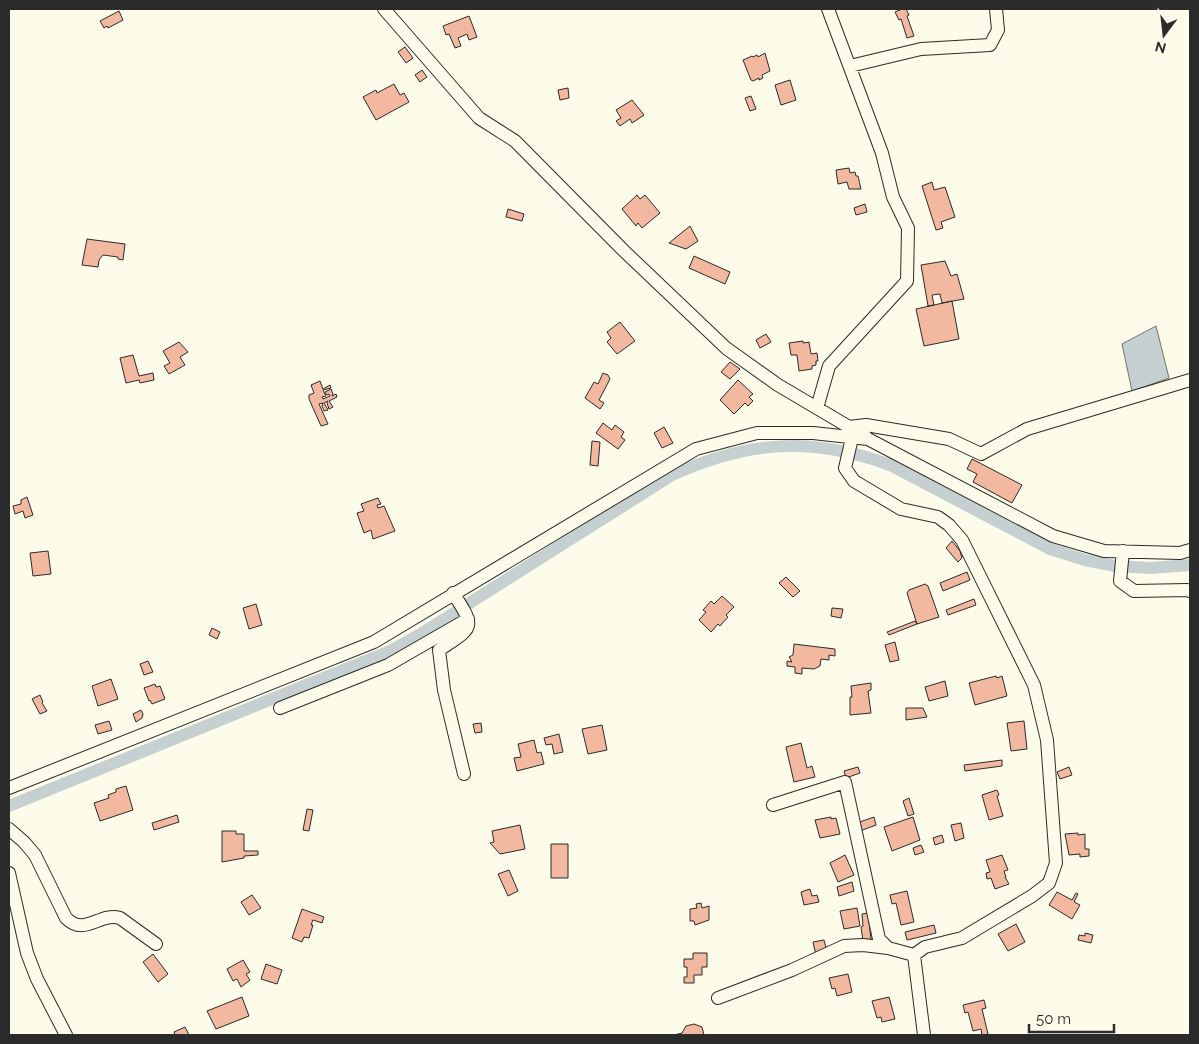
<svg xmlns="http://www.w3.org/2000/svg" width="1199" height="1044" viewBox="0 0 1199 1044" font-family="Raleway,sans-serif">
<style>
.water{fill:#c7d0d0;stroke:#74746e}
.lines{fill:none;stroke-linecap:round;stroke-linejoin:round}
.canal{stroke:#c7d0d0;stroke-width:12}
.building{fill:#f2b8a0;stroke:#2b2b2b}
.minor-casing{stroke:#2b2b2b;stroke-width:14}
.minor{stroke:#fdfbea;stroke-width:12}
</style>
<rect width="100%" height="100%" fill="#fdfbea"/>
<!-- water -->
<path class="water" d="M1156,326L1169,378L1132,391L1122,344Z"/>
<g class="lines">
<!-- canal -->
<path class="canal" d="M9,806L390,651L419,635L672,475C748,441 811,436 890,465L1050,549L1085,560L1115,566L1151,568L1190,565"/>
</g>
<!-- building -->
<path class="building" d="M902,9H906L909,15L907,16L914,36L907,38L901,19L899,20L895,12Z
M119,11L123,20L108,28L107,26L104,28L100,21Z
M469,16L477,37L469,40L467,34L458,38L461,46L455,48L449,34L446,35L443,26Z
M405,47L413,58L406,63L398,52Z
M765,53L770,71L762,75L763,78L759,80V78L753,81L751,80L743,60L752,56L753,57L757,55L758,57Z
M422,70L427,77L420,82L415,75Z
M790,80L796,100L781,105L775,85Z
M394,84L400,95L404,93L409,102L376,120L363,97L376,90L377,93Z
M568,88L569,98L560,100L558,90Z
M751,96L756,109L750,111L745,98Z
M632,100L644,115L632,123L630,119L620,126L616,121L621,118L616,110Z
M849,168L850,173L855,172L856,176H858L861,189H849L847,182L838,184L836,170Z
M932,182L934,190L945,187L955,217L941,222L943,228L936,230L922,186Z
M637,195L640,199L645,195L660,213L642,228L638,223L636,226L622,209Z
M865,204L867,212L856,215L854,208Z
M508,209L524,214L522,221L506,217Z
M690,226L698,241L686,249L669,243Z
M87,239L125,244L123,260L118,259V257L103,255L99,260L98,267L82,265Z
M694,256L730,272L725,284L689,268Z
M945,261L951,276L957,274L964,299L942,303L940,294L932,295L934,305L928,306L921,265Z
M952,301L959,339L924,346L916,309Z
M620,322L635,341L617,354L607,342L611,338L607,332Z
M766,334L771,342L760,348L756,340Z
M803,341V343L809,342L811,354L817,353L818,361H816V365L812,366V369L799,371L797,355H791L789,343Z
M179,342L188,352L180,357L185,365L169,374L164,366L170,363L163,351Z
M133,355L139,376L153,373L154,380L140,383L139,380L126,383L120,358Z
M730,362L740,369L730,379L721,372Z
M603,373L608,375L610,379L599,400L604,403L600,409L585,398L594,382L598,384Z
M738,380L753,394L749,397L753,401L748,406L745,403L734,414L720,400Z
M320,381L323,389L330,385L331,388L323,390L326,396L322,397L323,399L330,396L329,394L327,395L325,392L331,389L333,394L332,396L336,394L337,397L329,401L333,407L329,409L327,403L328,401L324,403L328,410L324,411L322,406L323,403L319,404L328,424L321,426L309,399V395L314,393L311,385Z
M603,423L612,430L615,425L624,432L621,437L625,440L618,449L596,433Z
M664,427L673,443L662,448L654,433Z
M592,441L600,442L598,466L590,465Z
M972,459L1022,485L1012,503L973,482L977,474L967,469Z
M27,497L33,515L25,518L23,511L15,514L13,506L21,504V500Z
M378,498L381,504L377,505L378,508L384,506L395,531L373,539L371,530L364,533L357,513L364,511L361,504Z
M952,541L960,551L962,558L958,562L946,548Z
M48,551L51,574L33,576L30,553Z
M967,572L970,580L943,591L940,583Z
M786,577L800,591L793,597L779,583Z
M925,584L928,586L939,617L917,624L907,593L909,590Z
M722,596L734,607L726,615L728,617L720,626L718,624L711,632L699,620L706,612L703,610L711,601L714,604Z
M974,599L976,605L948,615L946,610Z
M256,604L262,625L249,629L243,608Z
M832,608L843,609L841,618L831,616Z
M915,621L917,624L889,635L887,632Z
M212,628L220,632L217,639L209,635Z
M895,642L899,660L890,662L885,645Z
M794,644L835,649V656L829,655V660L821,659L820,666L814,669L802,668V674L795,673V667L787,666V661L792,662L789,657L793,655Z
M148,661L153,672L144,675L140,664Z
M996,676L997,678L1002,676L1007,696L975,705L969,683Z
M111,679L118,699L98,706L92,686Z
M945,681L948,696L929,701L925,687Z
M871,683V690L868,691L871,713L850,715V697H852L851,686Z
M155,684L156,687L160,686L165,699L152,704L150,700L149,701L144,688Z
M40,695L43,702L42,703L47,711L40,714L32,699Z
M906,708H923L927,717L906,720Z
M141,710L143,714L142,718L136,722L133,714Z
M109,721L112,730L98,734L95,725Z
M1024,721L1027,749L1011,751L1007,723Z
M481,723L482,732L475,733L473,724Z
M602,725L607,750L588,754L582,729Z
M559,734L563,752L554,754L552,744L546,745L544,738Z
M534,740L537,753L541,752L544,764L517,771L514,758L521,757L518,744Z
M801,743L807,768L812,766L815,777L794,782L786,747Z
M1002,760V766L965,771L964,765Z
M858,767L860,773L846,778L844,771Z
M1069,767L1072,775L1060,779L1057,772Z
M126,786L133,810L100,821L94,803L109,798L108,795L116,792V789Z
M997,790L999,795L997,796L1003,816L989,820L982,795Z
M909,798L914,814L908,816L903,801Z
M307,809L313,810L309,831L303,830Z
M177,815L179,822L154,830L152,823Z
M831,817V819L836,818L840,834L820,838L815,820Z
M874,817L876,825L860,831L857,823Z
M913,817L920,840L892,851L884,827Z
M961,823L964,838L955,841L951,825Z
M520,825L525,849L500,854L490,843L494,842L492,831Z
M222,831H236V834H244V851H258V855L244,856V858L222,862Z
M1078,833V835L1085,834V849H1089V856L1080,857V854L1069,855L1065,834Z
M942,835L944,842L935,845L933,838Z
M551,844H568V878H551Z
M921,845L924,852L915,855L913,848Z
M845,855L854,875L838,882L830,863Z
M1002,855L1008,870L1004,871L1006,877H1005L1009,884L995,889L991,878L987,879L986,873L990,872L986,860Z
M509,870L518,891L508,896L498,874Z
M852,882L854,891L839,896L837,887Z
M810,889L812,896L817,895L819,902L804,905L801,892Z
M907,891L914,922L901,925L896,903L892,904L890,895Z
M1057,892L1072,900L1076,893L1078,894L1074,902L1080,905L1072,919L1049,905Z
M252,895L261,908L249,915L241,902Z
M701,903L702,908L709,906V920L695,925L694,921H690V909L697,908L696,904Z
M857,908L860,926L844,929L840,911Z
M302,909L324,917L322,923L313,920L311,925H313L309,938L304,937L302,942L292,938Z
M868,913L871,939L863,941L861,927L863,926L862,914Z
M1016,924L1025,942L1008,951L998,934Z
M934,925L936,933L907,940L905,932Z
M1085,933L1093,935L1091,943L1078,940L1079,935L1085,936Z
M824,940L827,951L816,956L813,942Z
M693,953H707V967H702V975H694V983H684V977H687V967H684V959H693Z
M153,954L168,974L158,982L143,962Z
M243,960L250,972L246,974L250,980L241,987L237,979L233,981L227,969Z
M266,964L282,970L277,984L261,979Z
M848,974L852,992L837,996L835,988L832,989L829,978Z
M242,997L249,1016L216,1029L207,1011Z
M889,997L895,1019L882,1022L881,1017L877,1018L872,1001Z
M984,1000L986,1008L982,1009L988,1034L982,1035L981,1029L973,1031L968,1012L965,1013L963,1005Z
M694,1024L702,1027L704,1035H674L682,1033L686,1026Z
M185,1027L189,1035H175L174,1032Z"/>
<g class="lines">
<!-- minor casing -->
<g class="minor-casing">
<path id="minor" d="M384,9L479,118L515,141L624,251L726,348L778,385L866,437
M850,66L921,49L990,45L998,30L996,9
M817,408L829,366L907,281L908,228L893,197L882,153L828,9
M849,427L866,425L949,439L981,454L1027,429L1190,380
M852,438L845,468L854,481L901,509L938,517L949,525L962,540L1034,685L1047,740L1056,863L1049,883L1032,896L962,938L925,947L914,955L924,1035
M1123,551L1120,581L1134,591L1187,590L1190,591
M453,593C477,629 473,627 439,650L444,690L464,774
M280,708L388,665L468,619
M9,788L374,642L696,449L757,433H813L868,439L1053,536L1104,551L1180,553L1190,550
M773,805L845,782L879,939L888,948L914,955
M9,829L24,842L35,855L66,918C85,937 99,912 120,918L156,944
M9,873L27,953L37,979L66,1035
M718,998L792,970L844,946L863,945L888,948"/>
</g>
<!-- minor -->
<use href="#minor" class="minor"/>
</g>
<!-- border -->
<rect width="1199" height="1044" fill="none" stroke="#2b2b2b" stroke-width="20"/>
<!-- north arrow -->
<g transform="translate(1164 35) rotate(195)" stroke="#fdfbea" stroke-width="4" paint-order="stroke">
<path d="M0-4L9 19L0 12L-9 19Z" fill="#2b2b2b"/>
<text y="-8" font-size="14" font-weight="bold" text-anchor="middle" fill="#2b2b2b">N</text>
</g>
<!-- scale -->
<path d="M1029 1024v8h85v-8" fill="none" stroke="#2b2b2b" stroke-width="2.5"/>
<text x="1036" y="1024" font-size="15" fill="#2b2b2b" stroke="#fdfbea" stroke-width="4" paint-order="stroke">50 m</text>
</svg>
